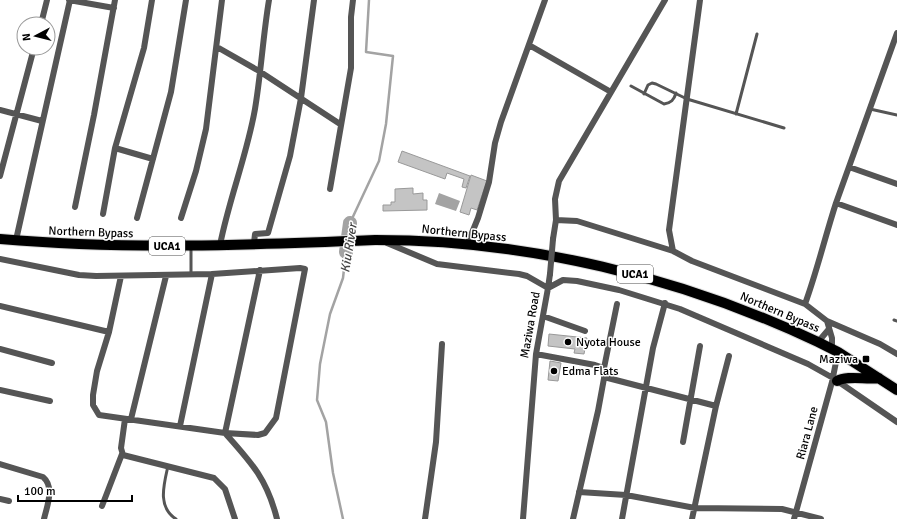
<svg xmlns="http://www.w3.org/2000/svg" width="897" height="519" viewBox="0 0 897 519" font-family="Signika,sans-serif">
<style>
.water{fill:#a3a3a3}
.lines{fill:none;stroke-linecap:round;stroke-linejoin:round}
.stream{stroke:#a3a3a3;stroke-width:2.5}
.river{stroke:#a3a3a3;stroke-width:14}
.building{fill:#c4c4c4;stroke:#999}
.primary-casing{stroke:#dbdbdb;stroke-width:12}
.service{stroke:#555;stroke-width:3}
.minor{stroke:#555;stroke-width:6}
.primary{stroke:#000;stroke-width:10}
.minor-bridge{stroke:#555;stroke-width:6}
.poi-dot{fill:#000;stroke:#fff;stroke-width:1.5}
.labels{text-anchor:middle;stroke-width:3;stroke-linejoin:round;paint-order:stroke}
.shield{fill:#fff;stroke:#4c4c4c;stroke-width:1}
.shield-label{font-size:11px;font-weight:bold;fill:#000}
.street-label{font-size:12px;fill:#000;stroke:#fff}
.poi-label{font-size:12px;fill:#000;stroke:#fff;text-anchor:start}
.water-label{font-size:13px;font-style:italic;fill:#444;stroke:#fff}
</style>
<rect width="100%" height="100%" fill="#fff"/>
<!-- water -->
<path class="water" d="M439,193L460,201L456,211L435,204Z"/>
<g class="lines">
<!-- stream -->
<path class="stream" d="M350,223L379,161L386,124L393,56L366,52L369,0
M343,519L333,473L326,422L317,400L320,364L330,314L343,278L346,252"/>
<!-- river -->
<path class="river" d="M346,252L350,223"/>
</g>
<!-- building -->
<path class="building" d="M402,151L470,176L466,188L462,187L464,179L447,173L445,179L398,162Z
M471,175L487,181L477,210L471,208L469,215L460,212Z
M413,188V194L423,193V200H427V210L383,211V205H391V202H395V189Z
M549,334L587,338L584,354L574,353L575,349L548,346Z
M550,361L561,363L558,381L548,380Z"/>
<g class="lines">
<!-- primary casing -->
<g class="primary-casing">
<path id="primary" d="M0,239C125,250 250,245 376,240C528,240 680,277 818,342L838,352L897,390
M837,381C847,375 867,380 879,378"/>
</g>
<!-- service -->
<path class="service" d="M631,86L664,104C671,103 674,100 676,93
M644,94L648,85L652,83L656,84L687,99L784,128
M870,109L897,115
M736,114L757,34
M191,247V274
M894,320L897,321
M168,466C164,484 157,507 176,519"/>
<!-- minor -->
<path class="minor" d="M69,0L114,8
M665,0L559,181L555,199L556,220L577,221L673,251L692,261L805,304L827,321L832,338V349
M41,24L47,0
M529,45L611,92
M217,47L259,71L340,124
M0,110L42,121
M115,148L153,159
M849,167L897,184
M0,176L34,48
M330,189L351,68V17L353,0
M836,203L897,225
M75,207L94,115L115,0
M103,214L115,148L144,48L152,0
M137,218L171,92L186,0
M181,218L196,171L206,129L222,0
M553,239L556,220
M16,240L70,0
M254,243L255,234L268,233L290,156L301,98L314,0
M387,243L437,264L519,274L527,276L548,288L536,354L523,519
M220,245C229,199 247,155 255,109C261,73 263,36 269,0
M467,245L478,218L489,182L495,143L501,122L545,0
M673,251L669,230L700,0
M0,259L79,275L96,276L212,274L300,268L305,269L276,418L265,433L258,435L225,433L99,415L93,405V395L97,371L109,332L121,276
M548,288L563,280L577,281L619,290L680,309L808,364L833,378L897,422
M548,288L550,274
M805,304C817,271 825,237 836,203L897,33
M0,306L109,332
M543,316L585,331
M827,321L880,344L897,354
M818,342L829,329
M0,349L52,363
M536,354L595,365L604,368L605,373L598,411L573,519
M604,368L617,304
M604,377L716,406
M0,390L50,401
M125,419L121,448L123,455L214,478L225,489L235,519
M131,419L166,276
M180,426L212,274
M225,433L260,270
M225,433C251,462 267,479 277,519
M683,442L700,346
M0,464L43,477C55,487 47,506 44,519
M579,492L626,495L695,508L782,509L821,519
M0,499L9,501
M102,506L122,454
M425,519L436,442L442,344
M622,519L653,348L665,303
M692,519L716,406L729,356
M794,519L832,382L838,352"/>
<!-- primary -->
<use href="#primary" class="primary"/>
<!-- minor-bridge -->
<path class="minor-bridge" d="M550,274L553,239"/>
</g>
<!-- markers -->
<g class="poi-dot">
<circle cx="568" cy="342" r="4"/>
<rect x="862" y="355" width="8" height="8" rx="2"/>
<circle cx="554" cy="371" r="4"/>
</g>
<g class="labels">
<!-- shield labels -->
<g class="shield">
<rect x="149" y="237" width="36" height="18" rx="3"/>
<rect x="617" y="265" width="36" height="18" rx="3"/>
</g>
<g class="shield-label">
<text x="167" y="250">UCA1</text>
<text x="635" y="278">UCA1</text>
</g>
<!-- street labels -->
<g class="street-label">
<text transform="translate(91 232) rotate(2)" y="4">Northern Bypass</text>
<text transform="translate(464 233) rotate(6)" y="4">Northern Bypass</text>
<text transform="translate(780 312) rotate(23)" y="4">Northern Bypass</text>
<text transform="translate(530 325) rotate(-80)" y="4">Maziwa Road</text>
<text transform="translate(807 433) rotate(-75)" y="4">Riara Lane</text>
</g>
<!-- poi labels -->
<g class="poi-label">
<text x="576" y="346">Nyota House</text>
<text x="858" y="363" text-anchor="end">Maziwa</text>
<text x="562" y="375">Edma Flats</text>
</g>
<!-- water labels -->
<g class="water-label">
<text transform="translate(348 248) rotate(-81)" y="5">Kiu River</text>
</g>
</g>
<!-- north arrow -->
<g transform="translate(36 36) rotate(263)"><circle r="19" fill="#ffffff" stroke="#999999"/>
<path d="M0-3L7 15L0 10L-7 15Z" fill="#000000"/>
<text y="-6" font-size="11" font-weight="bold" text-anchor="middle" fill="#000000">N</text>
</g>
<!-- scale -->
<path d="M18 495v6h114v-6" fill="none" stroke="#000000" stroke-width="2"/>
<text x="24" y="495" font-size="12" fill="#000000" stroke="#ffffff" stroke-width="3" paint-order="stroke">100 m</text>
</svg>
